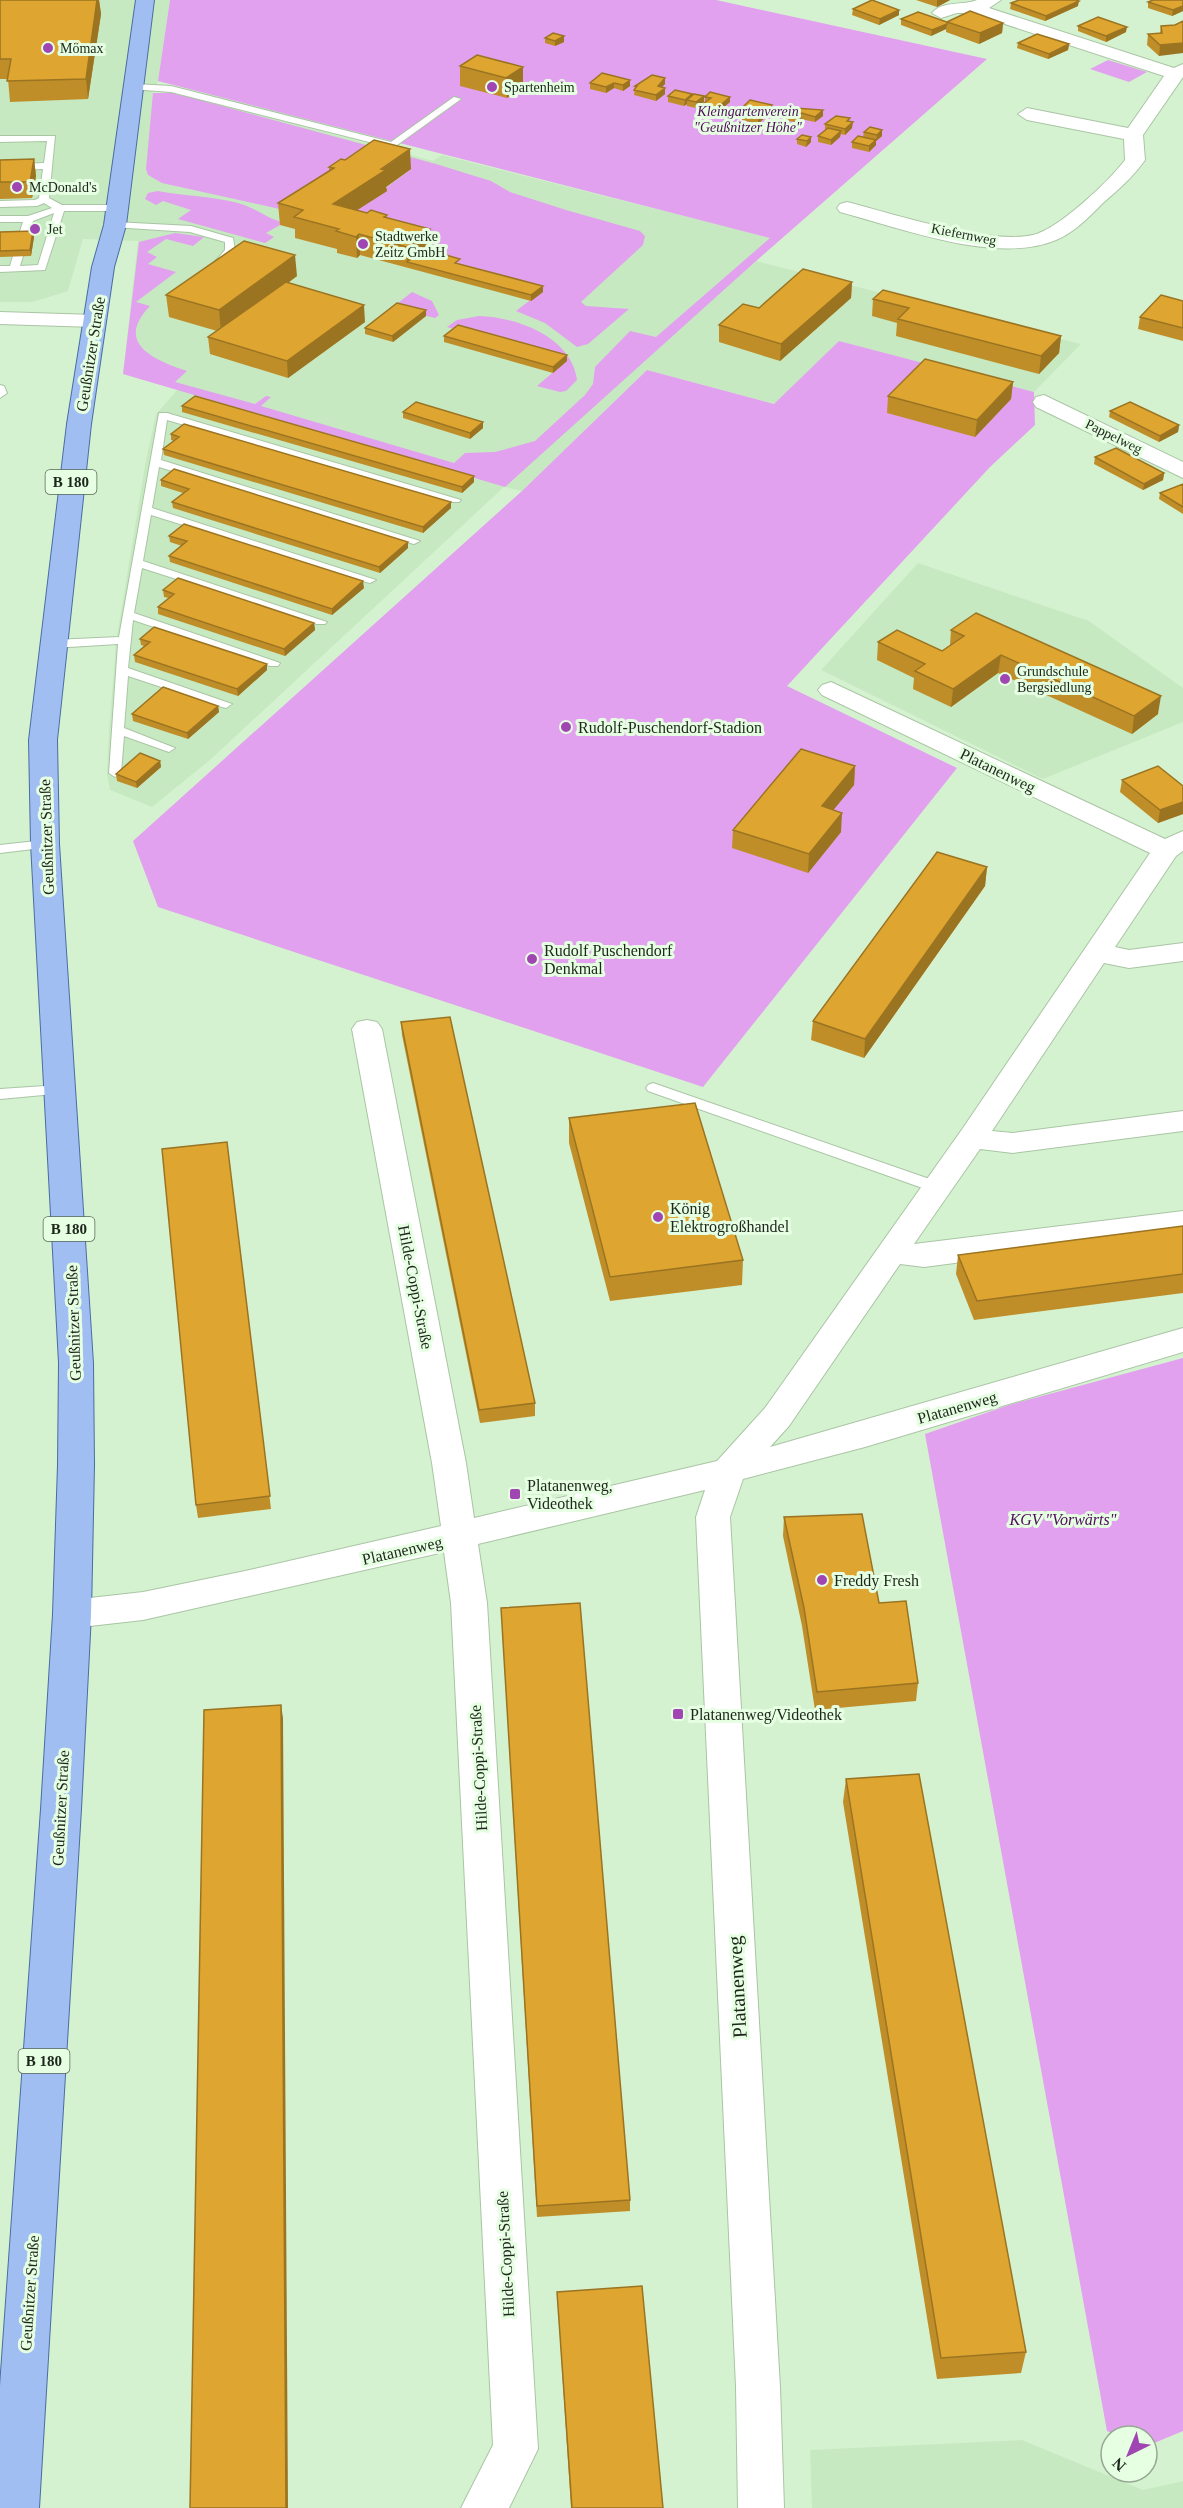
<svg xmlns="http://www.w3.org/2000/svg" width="1183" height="2508" viewBox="0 0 1183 2508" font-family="Georgia,serif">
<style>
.built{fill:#c7e9c1}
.green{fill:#e1a1ee}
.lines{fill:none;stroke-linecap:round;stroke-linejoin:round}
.lane-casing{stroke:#a9c5a4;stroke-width:2}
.street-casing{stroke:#a9c5a4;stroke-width:2}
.primary-casing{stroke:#496da1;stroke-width:2}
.lane{fill:#fff;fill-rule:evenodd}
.street{fill:#fff;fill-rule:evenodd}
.primary{fill:#a0bef2;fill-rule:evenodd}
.wall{fill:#bf8e29}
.shaded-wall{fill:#9b7422}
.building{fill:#dea530;stroke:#9b7422;stroke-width:1.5}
.poi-dot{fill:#a046b2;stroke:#e6fee2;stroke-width:2}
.labels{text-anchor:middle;stroke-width:6;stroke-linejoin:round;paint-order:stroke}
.far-poi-label{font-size:14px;fill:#1c261a;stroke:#e6fee2;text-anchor:start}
.far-park-label{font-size:14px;font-style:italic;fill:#500d5c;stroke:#e6fee2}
.far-street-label{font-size:14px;fill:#1c261a;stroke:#e6fee2}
.shield{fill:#e6fee2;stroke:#596756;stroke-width:1.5}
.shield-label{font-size:15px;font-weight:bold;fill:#1c261a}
.street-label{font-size:16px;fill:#1c261a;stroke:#e6fee2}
.poi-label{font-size:16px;fill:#1c261a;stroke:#e6fee2;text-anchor:start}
.park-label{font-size:16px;font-style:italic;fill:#500d5c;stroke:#e6fee2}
.near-street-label{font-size:20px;fill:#1c261a;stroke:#e6fee2}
</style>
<rect width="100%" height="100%" fill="#d5f2d0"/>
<!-- built -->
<path class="built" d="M0,0H170L158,81L153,93L173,92L433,161L442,155L779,240L756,261L1081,344L1034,392L839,341L775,404L647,370L522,491L504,487L210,760L152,807L110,790L107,774L109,731L116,642L146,460L156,414L178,389L123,374L138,241L83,239L68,291L33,302H0Z
M918,563L1089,621L1183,688V722L1043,779L821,670Z
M1022,2440L1143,2490L1183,2481V2508H812L810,2450Z"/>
<!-- green -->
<path class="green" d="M170,0H716L987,59L756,261L505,487L123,374L139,242L175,233L204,237L193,246L166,239L147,252L157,257L148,264L176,272L136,302L150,306C114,343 154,360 187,371L175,382L255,404L266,396L271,397L261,406L454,463L465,453L495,452L535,441L585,395L593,384L595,367L630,331L656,337L770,238L158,81Z
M1108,60L1147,72L1129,82L1090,69Z
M153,93H174L436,164L491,181L510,192L566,210L640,231L645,236L643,245L581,302L586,306L629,309L588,344L577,347L545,323L516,311L542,291L334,225L386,191L383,190L410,170L293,212L162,183L148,175L146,169Z
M158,191C184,196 212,196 238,203C254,207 264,217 281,222L280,225L266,233L274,237L265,243L178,219L191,210L163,201L156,205L145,199L148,193Z
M412,292L432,301L439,315L435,318L393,307Z
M479,316C517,317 572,337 577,380L566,391L560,392L537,386L566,361L447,327L457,320Z
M839,341L1034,392L1035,425L990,467L787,686L957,768L703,1087L158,907L133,841L522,491L647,370L774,404Z
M1183,1358V2431L1147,2446V2436H1119L1107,2431L925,1434L1009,1405Z"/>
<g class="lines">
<!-- lane casing -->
<g class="lane-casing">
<path id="lane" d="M134,84L171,86L391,142L454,97L461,99L393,148L171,92L131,89L130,87Z
M0,136H55L49,198L62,205H117L122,208L117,211H64L45,270L0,272V266H10L13,256L18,253L23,256L20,266L38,265L54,213L33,221L28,237L23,240L18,237L23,222H0V216H28L52,208L44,203L37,206L0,207V201L35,200L39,198L43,169L0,171V165L44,163L47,141L0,142Z
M115,222L191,226L233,238L235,250L217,268L212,265L225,250V242L190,232L112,227V223Z
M0,385L4,386L7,393L0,398Z
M159,413H167L461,500L459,502H451L167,420L161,460L420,541L414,544L410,543L159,467L152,508L376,580L370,583L366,582L151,515L143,561L327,622L325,624H317L142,568L134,613L280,663L278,666H270L133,620L128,668L232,704L226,708L222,707L128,676L124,728L175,748L169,752L124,736L121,773L115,777L109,773L118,644L53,648L47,644L53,640L119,637Z
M45,840L51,844L50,847L0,853V845Z
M653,1083L941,1183L943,1187L936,1192L931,1191L648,1091L646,1088L648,1085Z
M60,1085L67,1090L65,1093L0,1099V1089Z"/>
</g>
<!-- street casing -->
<g class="street-casing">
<path id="street" d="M977,0H1001L989,8L1174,68L1183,64V77L1143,135L1145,160C1133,177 1118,190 1103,203C1090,216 1074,233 1056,240C997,265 900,228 840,212L837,208L840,204L847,202C894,214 988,245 1033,235C1059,229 1109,181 1125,160L1124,139L1027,120L1018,114L1027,108L1128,128L1164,76L971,13H957L941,18L932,13C943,0 963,6 977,0Z
M0,312L95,315L102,317L106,321L102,325L95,327L0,324Z
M1044,395L1183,462V478L1036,407L1033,402L1036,397Z
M831,682L1165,839L1183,831V851L1176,856L1115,947L1129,950L1183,943V961L1129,968L1104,963L992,1131L1013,1133L1183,1111V1131L1013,1153L980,1149L914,1244L1183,1211V1233L924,1267L900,1264L789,1426L770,1447L1183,1328V1352L865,1447L743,1479L730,1517L780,2387L784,2508H738L736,2387L696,1517L705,1490L478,1544L487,1603L538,2449L509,2508H461L493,2445L451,1603L444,1552L143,1620L72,1628L59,1624L54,1614L59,1604L72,1600L143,1592L245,1571L441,1526L432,1463L352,1029L357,1022L367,1020L377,1022L382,1029L466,1463L474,1518L717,1461L765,1408L963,1128L1150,853L822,695L818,690L822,685Z"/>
</g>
<!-- primary casing -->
<g class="primary-casing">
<path id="primary" d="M136,0H154L126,225L114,267L91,424L57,740L59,844L93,1363L94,1465L91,1614L81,1809L39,2508H0V2386L41,1809L53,1614L58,1465L59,1363L31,844L29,740L67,424L92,267L104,225Z"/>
</g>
<!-- lane -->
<use href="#lane" class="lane"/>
<!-- street -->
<use href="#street" class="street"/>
<!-- primary -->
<use href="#primary" class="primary"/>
</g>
<!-- wall -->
<path class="wall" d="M0,0H99L101,14L88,99L10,102L8,79H0Z
M916,0H950L937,7Z
M1183,0V11L1172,16L1148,8V2Z
M1011,3L1078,6L1045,21L1010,9Z
M853,9L899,15L879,25L852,15Z
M901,19L947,22L1003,23L1002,33L979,44L946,32V29L931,36L901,25Z
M1175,25L1159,56L1147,45L1148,34L1160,33L1161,26Z
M1078,26L1126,32L1106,42L1078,31Z
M545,38L564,42L555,46L545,43Z
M1018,43L1069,44L1068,50L1048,59L1017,48Z
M477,55L523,87L507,98L460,86V66Z
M630,80V86L623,91L614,88L606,93L590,89V83Z
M665,84L661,87L665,94L656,101L634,95L635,86Z
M692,94V96H704V102L696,108L687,106V104L684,106L668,102V96Z
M705,97L730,102L717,113L703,110V104L705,102Z
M772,105V111L758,124L742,120V114L745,112L744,111V106Z
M795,108L823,116L815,122L801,119L798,123L786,120L787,114Z
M849,122L852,128L845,135L841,134L840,137L831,145L818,142V136L825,130V124Z
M864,132L882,136L876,141V145L869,152L852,148V142L863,137Z
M811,137V142L806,147L797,144V139Z
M34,159L36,176L32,198L0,199V160Z
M345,160L411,169L386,187L387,191L357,210L367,213L387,215V218L431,251L460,264L543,292L531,301L360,255L357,258L337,253V249L295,238V229L280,225L278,203L329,171V167Z
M33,231L34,237L31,256L0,257V232Z
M297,276L288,283L365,322L288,378L210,354L208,337L217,331L169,317L166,295Z
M852,282L851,298L780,361L719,342V325L759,308Z
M873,299L1061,336L1059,353L1039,374L896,336L897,323L872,316Z
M1183,301V341L1138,329L1140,317Z
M426,316L393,342L365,334V328Z
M444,336L567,361L553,373L444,342Z
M1013,382L1011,399L975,437L887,413L888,396Z
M182,406L474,476V482L462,493L182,412Z
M1110,411L1179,425L1178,432L1159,442L1109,417Z
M403,412L483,422V428L470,439L403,418Z
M171,434L451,502V508L423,533L164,455L163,449L174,441L171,440Z
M1095,457L1164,473L1163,480L1143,490L1094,464Z
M161,480L408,548L380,573L173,508L172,502L183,493L161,486Z
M1183,484V514L1159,499L1160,493Z
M169,536L364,588L332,615L170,562L169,556L182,546L170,542Z
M163,590L314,623L315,630L285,656L158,614V607L169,598L164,597Z
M951,630L1158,714L1132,734L998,673L951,707L913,689L914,678L877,660L878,642L942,651L950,645Z
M140,639L267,664V670L238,696L135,662L134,655L144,646L141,645Z
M218,706L219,712L188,739L133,721L132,714Z
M160,761L161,767L137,788L117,781L116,774Z
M855,766L854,785L833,810L841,832L808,873L732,848L733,830Z
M1122,780L1183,786V814L1158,823L1120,792Z
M987,867L985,886L864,1058L811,1040L813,1021Z
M401,1022L535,1403V1416L480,1423L402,1035Z
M569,1118L743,1260L742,1285L610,1301L569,1143Z
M227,1142L271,1509L198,1518L196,1505Z
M1183,1226V1293L974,1320L956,1274L958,1255Z
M784,1517L879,1603L918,1683L916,1701L815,1710L802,1626L783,1536Z
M501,1608L630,2200V2211L537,2217Z
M846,1779L1026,2352L1021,2373L937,2379L843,1802Z
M557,2292L663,2508H571Z"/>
<!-- shaded-wall -->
<path class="shaded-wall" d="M97,0H99L101,14L88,99L86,79Z
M937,0H950L937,7Z
M1079,1L1078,6L1045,21L1046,16Z
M1183,6V11L1172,16L1173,10Z
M899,10V15L879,25L880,19Z
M1003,23L1002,33L979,44L980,33Z
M947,24L946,29L931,36L932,30Z
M1127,27L1126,32L1106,42V36Z
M564,36V42L555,46V41Z
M1183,43V53L1159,56L1160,45Z
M1069,44L1068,50L1048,59L1049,54Z
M523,67V87L507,98L506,78Z
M665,78V84L657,92L658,86Z
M630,80V86L623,91V85Z
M614,83V88L606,93V87Z
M665,88V94L656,101V95Z
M692,94V99L687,100V104L684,106L685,100Z
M704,96V102L696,108V102Z
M730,97V102L717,113V108Z
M772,105V111L758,124V118Z
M823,110V116L815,122V117Z
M802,113L801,119L798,123V117Z
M853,122L852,128L845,135V129Z
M882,130V136L876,141L877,135Z
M841,131L840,137L831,145V140Z
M811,137V142L806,147L807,141Z
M876,140V145L869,152V146Z
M410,149L411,169L386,187L387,191L334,225L333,204Z
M34,159L36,176L32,198L30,182Z
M430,229L431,251L407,262V247Z
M33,231L34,237L31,256L30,250Z
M359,234L360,255L357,258L356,237Z
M295,255L297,276L221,332L219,310Z
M852,282L851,298L780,361L781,344Z
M543,286V292L531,301V295Z
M364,305L365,322L288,378L287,361Z
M426,310V316L393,342L392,336Z
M1061,336L1059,353L1039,374L1041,356Z
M567,355V361L553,373V367Z
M1013,382L1011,399L975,437L977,420Z
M483,422V428L470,439V433Z
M1179,425L1178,432L1159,442L1160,436Z
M1164,473L1163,480L1143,490L1144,484Z
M474,476V482L462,493V487Z
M451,502V508L423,533V527Z
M408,542V548L380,573L379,567Z
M363,581L364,588L332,615V609Z
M314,623L315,630L285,656L284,649Z
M1001,655L998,673L951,707L953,689Z
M267,664V670L238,696L237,689Z
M1161,696L1158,714L1132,734L1134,716Z
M218,706L219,712L188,739L187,733Z
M160,761L161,767L137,788L136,782Z
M855,766L854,785L821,825L822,806Z
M1183,802V814L1158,823L1160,810Z
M842,813L841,832L808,873L809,854Z
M987,867L985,886L864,1058L865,1039Z
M281,1705L283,1718L288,2508H286Z"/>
<!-- building -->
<path class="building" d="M0,0H97L86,79L7,81L11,59H0Z
M872,0L899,10L880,19L853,9Z
M1019,0H1076L1079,1L1046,16L1011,3Z
M1153,0H1183V6L1173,10L1148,2Z
M970,11L1003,23L980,33L947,22Z
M918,12L947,22V24L932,30L901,19Z
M1098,17L1127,27L1106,36L1078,26Z
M1183,21V43L1160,45L1148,34L1162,33L1161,26L1175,25Z
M553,33L564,36L555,41L545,38Z
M1037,34L1069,44L1049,54L1018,43Z
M477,55L523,67L506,78L460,66Z
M602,73L630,80L623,85L614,83L606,87L590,83Z
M652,75L665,78L658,86L665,88L656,95L634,90L637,86H635Z
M675,90L692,94L685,100L668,96Z
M710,92L730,97L717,108L703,104L711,98L705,97Z
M694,94L704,96L696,102L687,100Z
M750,100L772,105L758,118L742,114L750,108L744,106Z
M795,108L823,110L815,117L802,113L798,117L787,114Z
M836,116L850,118L847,121L853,122L845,129L825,124Z
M870,127L882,130L877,135L864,132Z
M828,128L841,131L831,140L818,136Z
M802,135L811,137L807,141L797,139Z
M858,136L876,140L869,146L852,142Z
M374,140L410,149L381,169L386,170L333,204L367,213L371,210L387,215L384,217L430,229L407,247L359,234L356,237L336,231L339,229L294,217L303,210L278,203L334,168L329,167L341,159L345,160Z
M34,159L30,182H0V160Z
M33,231L30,250L0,251V232Z
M244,241L295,255L219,310L166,295Z
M425,249L460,259L455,263L543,286L531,295L407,262Z
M803,269L852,282L781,344L719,325L743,304L759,308Z
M286,282L364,305L287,361L208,337Z
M883,290L1061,336L1041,356L898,319L909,308L873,299Z
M1161,295L1183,301V328L1140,317Z
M397,303L426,310L392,336L365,328Z
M458,325L567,355L553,367L444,336Z
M925,359L1013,382L977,420L888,396Z
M195,396L474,476L462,487L182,406Z
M416,402L483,422L470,433L403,412Z
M1130,402L1179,425L1160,436L1110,411Z
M184,424L451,502L423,527L163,449L179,437L171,434Z
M1116,448L1164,473L1144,484L1095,457Z
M174,469L408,542L379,567L172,502L189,489L161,480Z
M1183,484V507L1160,493Z
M184,524L363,581L332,609L169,556L187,541L169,536Z
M178,578L314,623L284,649L158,607L174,594L163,590Z
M976,613L1161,696L1134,716L1001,655L953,689L915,671L925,664L878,642L897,630L942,651L964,636L951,630Z
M154,627L267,664L237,689L134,655L150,642L140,639Z
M163,687L218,706L187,733L132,714Z
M801,749L855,766L822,806L842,813L809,854L733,830Z
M140,753L160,761L136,782L116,774Z
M1158,766L1183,786V802L1160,810L1122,780Z
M937,852L987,867L865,1039L813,1021Z
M450,1017L535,1403L479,1410L401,1022Z
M695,1103L743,1260L610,1277L569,1118Z
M227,1142L270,1496L196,1505L162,1149Z
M1183,1226V1274L977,1301L958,1255Z
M862,1514L879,1603L906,1601L918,1683L817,1692L804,1608L784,1517Z
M580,1603L630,2200L537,2206L501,1608Z
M281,1705L286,2508H190L204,1710Z
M919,1774L1026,2352L941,2358L846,1779Z
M642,2286L663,2508H572L557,2292Z"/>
<!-- markers -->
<g class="poi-dot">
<circle cx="48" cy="48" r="6"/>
<circle cx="492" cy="87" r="6"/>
<circle cx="17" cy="187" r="6"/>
<circle cx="35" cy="229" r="6"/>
<circle cx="363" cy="244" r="6"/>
<circle cx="1005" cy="679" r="6"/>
<circle cx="566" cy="727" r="6"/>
<circle cx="532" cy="959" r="6"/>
<circle cx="658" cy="1217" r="6"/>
<rect x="509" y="1488" width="12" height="12" rx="3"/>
<circle cx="822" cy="1580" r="6"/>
<rect x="672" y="1708" width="12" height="12" rx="3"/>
</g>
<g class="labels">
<!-- far-poi labels -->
<g class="far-poi-label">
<text x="60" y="53">Mömax</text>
<text x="504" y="92">Spartenheim</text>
<text x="29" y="192">McDonald's</text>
<text x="47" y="234">Jet</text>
<text x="375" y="241">Stadtwerke<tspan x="375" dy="16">Zeitz GmbH</tspan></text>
<text x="1017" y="676">Grundschule<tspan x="1017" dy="16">Bergsiedlung</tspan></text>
</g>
<!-- far-park labels -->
<g class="far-park-label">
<text x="748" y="116">Kleingartenverein<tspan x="748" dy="16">"Geußnitzer Höhe"</tspan></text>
</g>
<!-- far-street labels -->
<g class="far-street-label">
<text transform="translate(964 234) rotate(11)" y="5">Kiefernweg</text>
<text transform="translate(1114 436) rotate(26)" y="5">Pappelweg</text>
</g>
<!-- shield labels -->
<g class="shield">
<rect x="45.5" y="470" width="51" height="24" rx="4.5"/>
<rect x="43.5" y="1217" width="51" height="24" rx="4.5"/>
<rect x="18.5" y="2049" width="51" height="24" rx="4.5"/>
</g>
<g class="shield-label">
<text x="71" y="487">B 180</text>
<text x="69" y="1234">B 180</text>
<text x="44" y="2066">B 180</text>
</g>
<!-- street labels -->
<g class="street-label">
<text transform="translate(90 354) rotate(-81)" y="6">Geußnitzer Straße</text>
<text transform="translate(998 770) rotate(26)" y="6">Platanenweg</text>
<text transform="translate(46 837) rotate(-92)" y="6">Geußnitzer Straße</text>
<text transform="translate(416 1287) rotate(79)" y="6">Hilde-Coppi-Straße</text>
<text transform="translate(73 1323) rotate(-92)" y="6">Geußnitzer Straße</text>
<text transform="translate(957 1407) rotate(-16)" y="6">Platanenweg</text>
<text transform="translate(402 1550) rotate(-13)" y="6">Platanenweg</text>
<text transform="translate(478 1768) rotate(-93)" y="6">Hilde-Coppi-Straße</text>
<text transform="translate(60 1808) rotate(-87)" y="6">Geußnitzer Straße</text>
<text transform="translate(505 2254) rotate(-93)" y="6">Hilde-Coppi-Straße</text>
<text transform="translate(29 2293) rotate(-86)" y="6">Geußnitzer Straße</text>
</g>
<!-- poi labels -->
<g class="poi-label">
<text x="578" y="733">Rudolf-Puschendorf-Stadion</text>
<text x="544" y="956">Rudolf Puschendorf<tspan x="544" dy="18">Denkmal</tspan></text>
<text x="670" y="1214">König<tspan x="670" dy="18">Elektrogroßhandel</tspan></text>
<text x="527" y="1491">Platanenweg,<tspan x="527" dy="18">Videothek</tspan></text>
<text x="834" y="1586">Freddy Fresh</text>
<text x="690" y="1720">Platanenweg/Videothek</text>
</g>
<!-- park labels -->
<g class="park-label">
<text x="1063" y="1525">KGV "Vorwärts"</text>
</g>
<!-- near-street labels -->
<g class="near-street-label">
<text transform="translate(737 1987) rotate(-93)" y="7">Platanenweg</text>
</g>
</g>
<!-- north arrow -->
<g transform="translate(1129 2454) rotate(223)"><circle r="28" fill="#e6fee2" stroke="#95a892" stroke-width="1.5"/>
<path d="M0-4.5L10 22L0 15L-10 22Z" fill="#a046b2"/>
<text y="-9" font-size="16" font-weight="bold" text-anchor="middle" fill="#1c261a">N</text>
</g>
</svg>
